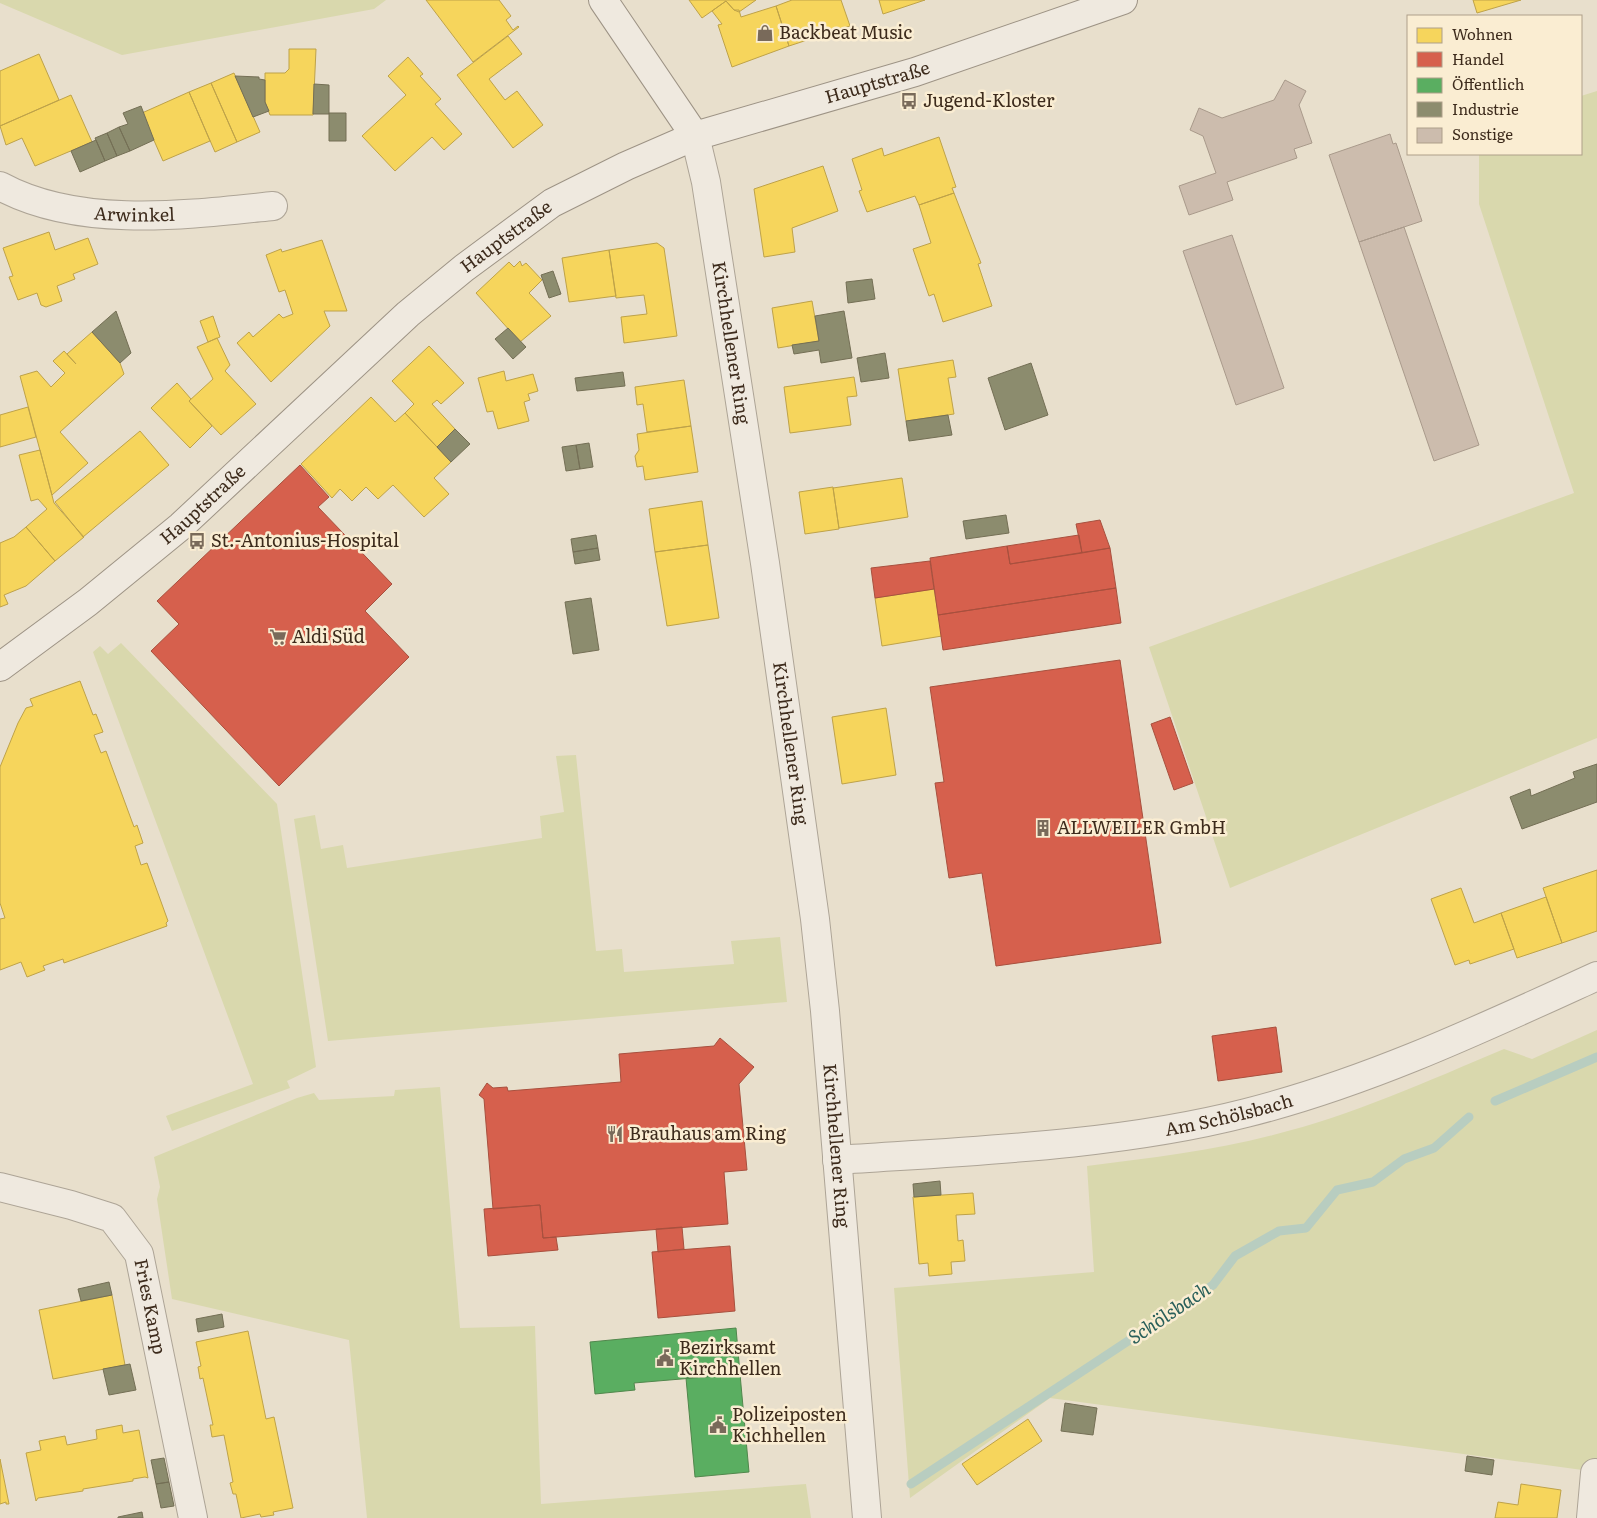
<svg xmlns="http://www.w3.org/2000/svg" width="1597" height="1518" viewBox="0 0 1597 1518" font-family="Literata,serif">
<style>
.green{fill:#d9d8ad}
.homes{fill:#f6d55c;stroke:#bea249}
.shops{fill:#d6604d;stroke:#a8503e}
.public{fill:#5aae61;stroke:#51874c}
.industry{fill:#8c8c6e;stroke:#746f55}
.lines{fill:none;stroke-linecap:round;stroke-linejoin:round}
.stream{stroke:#b8cdc0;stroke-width:9}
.building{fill:#ccbcad;stroke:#a99a8b}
.street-casing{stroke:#ada496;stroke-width:30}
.secondary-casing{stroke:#9d9385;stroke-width:30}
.street{stroke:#efe9df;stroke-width:28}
.secondary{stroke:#efe9df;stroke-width:28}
.labels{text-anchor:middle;stroke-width:5;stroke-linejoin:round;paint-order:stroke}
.poi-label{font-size:18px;fill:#3d2b1c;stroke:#faedd2;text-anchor:start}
.street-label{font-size:18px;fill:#3d2b1c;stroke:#faedd2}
.water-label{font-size:19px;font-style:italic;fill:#295f5a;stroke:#faedd2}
</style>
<rect width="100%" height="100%" fill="#e8dfcc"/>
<!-- green -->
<path class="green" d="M0,0H386L374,9L122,55L0,3Z
M1597,91V738L1230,888L1149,647L1574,493L1479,204V154H1581V96Z
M121,643L277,804L316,1067L287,1081L290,1088L172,1131L166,1116L253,1084L93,652L100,646L108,654Z
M576,755L596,951L622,949L624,972L734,964L731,941L780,937L787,1002L328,1041L294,819L315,815L321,849L343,845L347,868L542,838L540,816L564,812L556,756Z
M1597,1030V1472L1050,1398L910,1498L894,1288L1094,1272L1087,1166C1149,1158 1213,1151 1273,1135C1353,1115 1428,1081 1504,1049L1532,1059Z
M440,1087L460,1328L535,1326L541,1504L806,1484L811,1518H367L349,1340L172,1299L157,1199L160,1187L154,1157L297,1098L314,1093L319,1100L394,1096L395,1090Z"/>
<!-- homes -->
<path class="homes" d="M426,0H499L511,16L506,20L513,30L518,26L519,27L473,62Z
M689,0H756L739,12L734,10L726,1L702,18Z
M792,0H841L850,26L789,46L776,6Z
M879,0H925L883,14Z
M1473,0H1521L1477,13Z
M726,1L734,10H739L741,17L776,6L789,46L732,67L718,25L722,24L712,11Z
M508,36L522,54L489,79L505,100L517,91L543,125L513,148L457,75Z
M289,49H316L313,115H270L265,102V73H285L289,69Z
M39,54L59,100L0,126V71Z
M408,57L423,74L420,76L441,99L435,104L462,134L444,150L432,137L395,171L362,136L406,95L388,76Z
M234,73L260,132L237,142L211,83Z
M211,83L237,142L215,152L189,92Z
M189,92L210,141L163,161L142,113Z
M71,95L92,142L35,166L22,138L6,145L0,126Z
M939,137L956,187L952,188L954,193L919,205L915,196L867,212L859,191L862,190L852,159L882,148L884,156Z
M823,166L838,211L792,228L795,252L764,257L754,189Z
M954,193L981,263L978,264L992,306L943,322L934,294L929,296L913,249L931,243L919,205Z
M49,232L55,250L88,238L98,264L73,274L75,279L57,286L62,301L46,307L41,305L37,293L18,300L9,277L13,276L3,248Z
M322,240L347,311H324L330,326L271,382L237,343L249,332L253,337L279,314L283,318L293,314L285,290L279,292L266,255L281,249L282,252Z
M657,243L664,248L677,336L624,343L621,317L647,314L644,295L616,298L609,250Z
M609,250L616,296L569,302L562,258Z
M520,261L522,266L526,263L542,280L529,293L551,316L520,342L476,293L509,262L514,267Z
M812,301L819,341L778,348L772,308Z
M213,316L220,337L208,342L200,321Z
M92,332L120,363L124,374L60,432L88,463L52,495L20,376L37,371L51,387L65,373L53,361L64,351L76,364L67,354Z
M217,338L230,365L225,371L256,404L221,435L189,401L213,379L197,347Z
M429,346L464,383L441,404L437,400L432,404L455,429L437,447L405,413L414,404L392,381Z
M953,360L956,377L948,378L954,414L906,421L898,369Z
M504,371L506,381L533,374L538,391L528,394L530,400L524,402L529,421L498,429L493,411L487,412L478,378Z
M854,377L857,396L847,397L851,425L790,433L784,387Z
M684,380L691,426L647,432L643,404L637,405L635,387Z
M177,383L191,399L189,401L212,426L190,448L151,408Z
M371,397L395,422L405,413L451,462L434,478L449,494L424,517L393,485L378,499L366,487L352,501L340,489L332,498L301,464Z
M28,407L36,437L0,447V415Z
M691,426L698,472L645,480L643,466L637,467L635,456L639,450L637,434Z
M140,431L169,465L83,537L55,502Z
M40,450L54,503L84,537L55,561L26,527L47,509L38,499L31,501L19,455Z
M902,478L908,517L839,528L833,488Z
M833,487L839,529L805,534L799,492Z
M702,501L708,545L655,552L649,509Z
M26,527L55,561L26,586L4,595L8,604L0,607V543L14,537Z
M708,545L719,618L667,626L655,552Z
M934,589L942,636L882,646L875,598Z
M80,681L93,715L96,714L103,732L94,735L101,753L106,751L134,827L137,825L143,843L135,846L141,865L147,863L168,921L166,923L167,926L64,963L63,959L43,966L45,970L27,977L21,962L0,970V919L5,918L0,903V767L18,723L26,708L33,706L30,699Z
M886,708L896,775L842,784L832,717Z
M1597,870V931L1562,943L1543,888Z
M1461,888L1474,923L1501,913L1514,949L1470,964L1469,960L1455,965L1431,899Z
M1546,897L1562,943L1517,958L1501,913Z
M973,1193L975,1214L956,1215L958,1241L963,1240L965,1261L951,1262L952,1274L929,1276L928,1263L919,1264L913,1197Z
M112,1295L125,1365L53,1379L39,1310Z
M248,1331L266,1419L274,1417L293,1508L273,1512L274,1515L261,1517L260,1514L241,1518L236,1494H233L230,1483L233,1482L224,1435L212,1437L210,1425H213L203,1378L200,1379L198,1367L201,1366L196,1342Z
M1028,1419L1042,1441L977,1485L962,1464Z
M122,1425L123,1433L139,1430L148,1478L145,1477L133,1479V1481L83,1489V1491L38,1498L36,1501L26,1453L41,1450L39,1441L65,1436L67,1445L97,1439L96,1430Z
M0,1459L9,1504H6V1502L0,1504Z
M1521,1484L1561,1490L1557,1518H1495L1498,1502L1518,1505Z"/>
<!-- shops -->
<path class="shops" d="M300,465L329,497L318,507L392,584L365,611L409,657L279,786L151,651L179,624L157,601Z
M1100,520L1110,548L1082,553L1076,524Z
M1079,535L1082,553L1010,564L1007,546Z
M1007,546L1010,564L1110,548L1116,588L938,615L930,558Z
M930,561L934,589L875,598L871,568Z
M1116,588L1121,623L943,650L938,615Z
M1120,660L1161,943L996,966L982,873L949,878L935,783L944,782L930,687Z
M1170,717L1193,783L1174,790L1151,724Z
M1276,1027L1282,1072L1218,1081L1212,1036Z
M720,1038L754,1067L739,1084L747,1170L724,1172L728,1224L543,1238L540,1205L493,1209L484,1099L479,1095L487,1083L493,1088L507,1087L508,1091L621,1082L619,1054L714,1046Z
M540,1205L543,1238L556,1237L558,1250L488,1256L484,1209Z
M682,1227L684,1249L658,1252L656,1229Z
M730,1246L735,1311L658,1318L652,1252Z"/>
<!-- public -->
<path class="public" d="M736,1328L740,1374L634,1383L635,1390L595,1394L590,1342Z
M740,1374L749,1472L695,1477L686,1378Z"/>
<!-- industry -->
<path class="industry" d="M235,76L259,77V79L265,80V102L269,111L253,117Z
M314,84L329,85V114H313Z
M141,106L154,140L130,151L119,127L128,124L123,113Z
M329,113H346V141H329Z
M119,127L130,151L117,156L107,133Z
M107,133L117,156L105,161L95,138Z
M96,140L105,161L80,172L71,151Z
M553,271L561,294L549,298L541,275Z
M872,279L875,299L848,303L846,282Z
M116,311L131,353L120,363L92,332Z
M844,311L852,358L821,363L819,350L794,354L792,345L819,341L815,316Z
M508,328L526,347L513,359L495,339Z
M885,353L889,378L861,382L857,358Z
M1031,363L1048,415L1005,430L988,378Z
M623,372L625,386L577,391L575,378Z
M948,415L952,435L909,441L906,421Z
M455,429L470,444L451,462L437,447Z
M589,443L593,467L580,469L576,445Z
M576,445L580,469L566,471L562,447Z
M1006,515L1009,533L966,539L963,521Z
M596,535L598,548L573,552L571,539Z
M598,548L600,560L575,564L573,552Z
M591,598L599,650L573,654L565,602Z
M1597,764V802L1522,829L1510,797L1530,789L1531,796L1575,778L1573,772Z
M940,1181L941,1195L914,1197L913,1184Z
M109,1282L112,1295L81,1301L78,1289Z
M222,1314L224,1327L198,1332L196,1319Z
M130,1364L136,1390L109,1395L103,1369Z
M1065,1403L1097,1408L1093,1435L1061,1431Z
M1467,1456L1494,1460L1492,1475L1465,1471Z
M164,1458L169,1482L156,1484L151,1460Z
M169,1482L174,1506L161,1508L156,1484Z
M142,1512L143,1518H118V1517Z"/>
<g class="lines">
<!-- stream -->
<path class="stream" d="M1495,1101L1597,1057
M911,1484L1213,1285L1235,1256L1279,1231L1306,1228L1337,1190L1373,1182L1404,1159L1434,1148L1469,1117"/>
</g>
<!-- building -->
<path class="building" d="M1285,80L1306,91L1299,105L1312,143L1294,149L1297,158L1227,182L1233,200L1189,215L1179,186L1216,173L1203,136L1190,130L1199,108L1222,118L1274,100Z
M1390,134L1393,144L1396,143L1422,221L1359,242L1329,155Z
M1404,227L1479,445L1434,461L1359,242Z
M1232,235L1284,388L1236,405L1183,251Z"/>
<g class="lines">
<!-- street casing -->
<g class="street-casing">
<g id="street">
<path id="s1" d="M695,136L706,182L765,563L815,919L825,1011L867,1518"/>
<path id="s2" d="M0,186C79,229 186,215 273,206"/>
<path id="s3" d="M837,1160C970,1151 1117,1146 1246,1113C1369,1082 1483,1028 1597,976"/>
<path id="s4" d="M0,1187L71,1205L112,1218L139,1254L193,1518"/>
<path d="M1591,1518L1595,1473"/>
</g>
</g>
<!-- secondary casing -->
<g class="secondary-casing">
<g id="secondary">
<path d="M603,0L695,136"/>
<path id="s5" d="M0,667L88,602L181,526L408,314L464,268L552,203L626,166L695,136L915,72L1123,0"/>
</g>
</g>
<!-- street -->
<use href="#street" class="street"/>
<!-- secondary -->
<use href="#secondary" class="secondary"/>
</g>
<!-- icons -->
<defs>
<g id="shop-bare" transform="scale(1.35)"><path d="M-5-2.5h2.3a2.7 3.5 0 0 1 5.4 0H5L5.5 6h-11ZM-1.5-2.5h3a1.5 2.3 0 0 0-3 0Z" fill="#796a5a" stroke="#faedd2" stroke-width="2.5" paint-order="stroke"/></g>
<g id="bus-bare" transform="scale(1.35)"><path d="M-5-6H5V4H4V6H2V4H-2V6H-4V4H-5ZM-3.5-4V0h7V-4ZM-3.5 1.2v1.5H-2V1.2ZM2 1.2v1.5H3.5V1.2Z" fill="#796a5a" stroke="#faedd2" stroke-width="2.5" paint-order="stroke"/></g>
<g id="supermarket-bare" transform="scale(1.35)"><path d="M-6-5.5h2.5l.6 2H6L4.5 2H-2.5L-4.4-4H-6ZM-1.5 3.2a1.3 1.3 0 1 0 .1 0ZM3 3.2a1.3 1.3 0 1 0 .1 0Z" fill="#796a5a" stroke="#faedd2" stroke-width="2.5" paint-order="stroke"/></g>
<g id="building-bare" transform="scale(1.35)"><path d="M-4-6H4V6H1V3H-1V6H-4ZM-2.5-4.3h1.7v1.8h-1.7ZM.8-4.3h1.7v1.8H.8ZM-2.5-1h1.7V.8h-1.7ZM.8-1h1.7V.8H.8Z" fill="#796a5a" stroke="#faedd2" stroke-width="2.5" paint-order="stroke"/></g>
<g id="restaurant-bare" transform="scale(1.35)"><path d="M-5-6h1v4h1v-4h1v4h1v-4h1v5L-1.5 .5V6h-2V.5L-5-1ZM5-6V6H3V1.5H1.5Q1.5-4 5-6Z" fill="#796a5a" stroke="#faedd2" stroke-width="2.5" paint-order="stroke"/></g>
<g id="civic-bare" transform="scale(1.35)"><path d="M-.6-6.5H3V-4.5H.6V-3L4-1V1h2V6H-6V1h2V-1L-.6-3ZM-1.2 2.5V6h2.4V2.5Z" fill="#796a5a" stroke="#faedd2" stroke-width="2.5" paint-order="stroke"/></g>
</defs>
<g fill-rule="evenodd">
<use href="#shop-bare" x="765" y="33"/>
<use href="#bus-bare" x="909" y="101"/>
<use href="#bus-bare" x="197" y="541"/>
<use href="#supermarket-bare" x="278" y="637"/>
<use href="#building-bare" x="1043" y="828"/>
<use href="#restaurant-bare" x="615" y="1134"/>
<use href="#civic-bare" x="665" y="1358"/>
<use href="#civic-bare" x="718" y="1425"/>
</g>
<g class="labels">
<!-- poi labels -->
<g class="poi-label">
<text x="779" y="39">Backbeat Music</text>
<text x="923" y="107">Jugend-Kloster</text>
<text x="211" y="547">St.-Antonius-Hospital</text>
<text x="292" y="643">Aldi Süd</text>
<text x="1057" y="834">ALLWEILER GmbH</text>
<text x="629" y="1140">Brauhaus am Ring</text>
<text x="679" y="1354">Bezirksamt<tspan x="679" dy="21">Kirchhellen</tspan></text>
<text x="732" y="1421">Polizeiposten<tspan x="732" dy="21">Kichhellen</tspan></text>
</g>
<!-- street labels -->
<g class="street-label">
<text dy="6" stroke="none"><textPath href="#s5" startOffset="1070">Hauptstraße</textPath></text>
<text dy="6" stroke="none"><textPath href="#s2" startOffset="139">Arwinkel</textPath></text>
<text dy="6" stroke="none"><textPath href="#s5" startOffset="665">Hauptstraße</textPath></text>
<text dy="6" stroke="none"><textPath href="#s1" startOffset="210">Kirchhellener Ring</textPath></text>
<text dy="6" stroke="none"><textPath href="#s5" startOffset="260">Hauptstraße</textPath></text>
<text dy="6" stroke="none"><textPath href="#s1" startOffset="615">Kirchhellener Ring</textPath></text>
<text dy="6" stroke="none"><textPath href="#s3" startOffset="395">Am Schölsbach</textPath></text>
<text dy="6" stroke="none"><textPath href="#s1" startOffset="1020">Kirchhellener Ring</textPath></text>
<text dy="6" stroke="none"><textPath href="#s4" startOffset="215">Fries Kamp</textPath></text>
</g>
<!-- water labels -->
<g class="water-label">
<text transform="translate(1169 1313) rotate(-34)" y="7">Schölsbach</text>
</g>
</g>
<!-- legend -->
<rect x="1407" y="15" width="175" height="140" fill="#faedd2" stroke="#ae9f89"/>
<rect x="1417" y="28" width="25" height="15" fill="#f6d55c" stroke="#ae9f89"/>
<text x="1452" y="40" font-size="15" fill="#3d2b1c">Wohnen</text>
<rect x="1417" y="52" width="25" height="15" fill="#d6604d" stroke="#ae9f89"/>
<text x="1452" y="65" font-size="15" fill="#3d2b1c">Handel</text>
<rect x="1417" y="78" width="25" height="15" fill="#5aae61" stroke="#ae9f89"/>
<text x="1452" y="90" font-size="15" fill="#3d2b1c">Öffentlich</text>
<rect x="1417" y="102" width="25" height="15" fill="#8c8c6e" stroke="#ae9f89"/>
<text x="1452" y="115" font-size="15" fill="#3d2b1c">Industrie</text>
<rect x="1417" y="128" width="25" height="15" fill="#ccbcad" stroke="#ae9f89"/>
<text x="1452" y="140" font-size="15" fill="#3d2b1c">Sonstige</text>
</svg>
